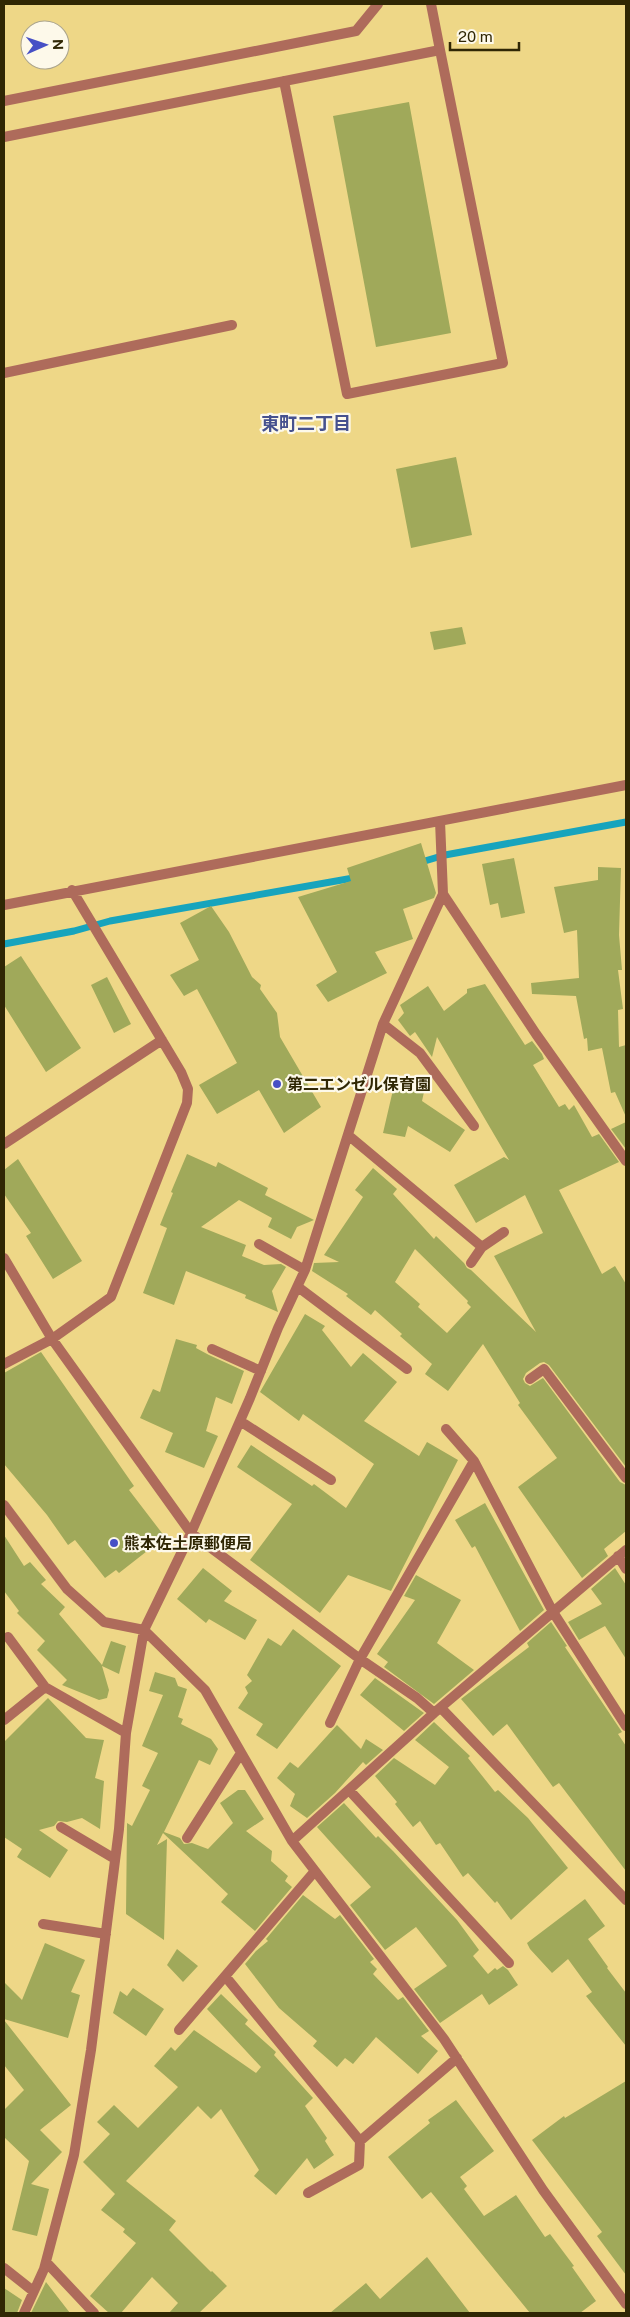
<svg xmlns="http://www.w3.org/2000/svg" width="630" height="2317" viewBox="0 0 630 2317" font-family="'Public Sans','Noto Sans JP',sans-serif">
<style>
.lines{fill:none;stroke-linecap:round;stroke-linejoin:round}
.stream{stroke:#17a4bd;stroke-width:7}
.building{fill:#a0a95a;fill-rule:evenodd}
.service{stroke:#ae6b5b;stroke-width:10}
.minor{stroke:#ae6b5b;stroke-width:10}
.poi-dot{fill:#4750c5;stroke:#fdf9ea;stroke-width:2}
.labels{text-anchor:middle;stroke-width:4.5;stroke-linejoin:round;paint-order:stroke}
.poi-label{font-size:16px;font-weight:bold;fill:#302704;stroke:#fdf9ea;text-anchor:start}
.neighbourhood-label{font-size:18px;font-weight:bold;fill:#46518e;stroke:#fdf9ea}
</style>
<rect width="100%" height="100%" fill="#eed787"/>
<g class="lines">
<!-- stream -->
<path class="stream" d="M418,863L445,855L626,822
M4,944L74,931L110,921L359,877"/>
</g>
<!-- building -->
<path class="building" d="M409,102L451,333L376,347L333,116Z
M456,457L472,535L411,548L396,469Z
M462,627L466,644L434,650L430,632Z
M421,843L436,893L434,898L403,909L413,939L375,952L387,973L328,1002L316,985L337,972L298,897L351,881L347,868Z
M514,858L525,913L501,918L498,903L490,905L482,864Z
M598,867L621,868L619,935L622,970H618L623,1009L618,1010L619,1047L626,1045V1117L615,1092L611,1093L602,1048L588,1051L587,1038L584,1039L576,996L532,994L531,983L579,978L577,930L564,933L554,887L598,880Z
M211,906L229,932L252,977L261,985L260,989L277,1013L280,1037L321,1107L284,1133L259,1090L217,1114L199,1085L237,1063L197,989L184,996L170,975L199,960L180,923Z
M21,956L81,1048L46,1072L4,1005V967Z
M107,977L131,1024L114,1033L91,985Z
M485,984L525,1045L532,1041L542,1054L544,1059L533,1065L559,1107L565,1104L569,1110L574,1105L592,1137L599,1134L619,1162L559,1190L602,1274L615,1266L626,1284V1467L549,1365L544,1362L540,1363L526,1373L523,1379L525,1383L530,1386L543,1378L620,1482L626,1485V1531L604,1549L608,1556L582,1578L518,1487L557,1458L518,1405L520,1403L483,1344L448,1391L425,1374L432,1364L400,1336L402,1334L375,1310L371,1315L346,1296L348,1294L312,1271L314,1263L339,1262L324,1255L363,1197L355,1190L373,1168L397,1189L393,1194L434,1239L436,1236L464,1263L467,1268L471,1270L536,1332L494,1256L543,1233L525,1195L476,1223L454,1185L504,1157L509,1160L437,1037L432,1057L415,1032L410,1036L398,1020L404,1013L400,1005L428,986L444,1011L467,993V989ZM415,1249L468,1301L467,1303L471,1307L447,1333L418,1307L420,1304L395,1282Z
M396,1077L426,1083L422,1101L465,1130L450,1152L408,1126L405,1137L383,1133Z
M626,1122V1149L611,1129Z
M187,1154L216,1167L218,1162L268,1188L265,1195L314,1220L297,1227L291,1239L268,1227L272,1218L239,1200L201,1227L246,1245L242,1256L264,1265L281,1264L286,1267L272,1291L278,1312L245,1298L246,1295L186,1271L174,1305L143,1293L167,1228L160,1225L173,1193L171,1192Z
M18,1159L82,1261L53,1279L26,1236L31,1233L4,1194V1170Z
M305,1314L325,1326L322,1330L351,1367L363,1353L397,1382L364,1421L419,1456L427,1442L458,1460L391,1591L348,1575L320,1613L250,1560L292,1504L237,1467L251,1445L312,1486L314,1484L346,1508L374,1464L303,1414L299,1421L260,1392Z
M176,1339L197,1345L196,1348L209,1355L244,1371L232,1404L216,1397L206,1431L218,1436L204,1468L165,1452L173,1433L140,1418L153,1389L160,1392Z
M41,1352L134,1486L129,1490L165,1537L119,1573L116,1570L105,1578L75,1540L68,1545L47,1515L4,1464V1373Z
M485,1503L544,1610L520,1631L475,1546L472,1548L455,1520Z
M4,1535L24,1566L30,1562L46,1580L41,1584L65,1607L59,1614L102,1665L111,1641L126,1646L119,1674L102,1666L109,1690L107,1698L99,1700L62,1685L67,1680L37,1650L45,1641L17,1613L19,1611L4,1591Z
M203,1568L232,1591L224,1601L257,1620L245,1640L209,1619L206,1623L177,1599Z
M615,1568L626,1585V1659L605,1626L579,1640L568,1622L602,1604L591,1589Z
M416,1575L461,1600L437,1643L474,1670L434,1704L384,1667L388,1662L377,1654L415,1600L404,1596Z
M551,1622L567,1646L565,1647L622,1732L618,1734L626,1746V1871L559,1783L553,1787L507,1724L493,1736L461,1699L529,1647L527,1643Z
M293,1629L341,1666L277,1749L256,1735L263,1724L238,1708L248,1693L245,1687L252,1681L247,1675L268,1638L281,1646Z
M155,1672L175,1678L178,1686L187,1689L178,1717L183,1719L181,1724L211,1739L218,1749L210,1765L199,1760L164,1832L180,1838L184,1844L192,1843L208,1849L233,1823L220,1803L238,1790H245L264,1819L246,1831L272,1851L271,1861L288,1876L285,1881L292,1887L255,1931L221,1902L228,1894L163,1833L157,1845L167,1839L164,1940L126,1914L127,1823L132,1826L150,1790L142,1786L158,1753L142,1746L163,1695L149,1691Z
M375,1678L424,1713L404,1731L360,1695Z
M48,1698L86,1738L104,1740L95,1778L104,1781L100,1829L82,1818L67,1822L58,1821L54,1826L39,1830L68,1850L50,1878L17,1857L22,1849L4,1837V1742Z
M434,1722L470,1756L468,1758L495,1792L498,1790L528,1818L568,1868L511,1920L497,1901L495,1903L468,1873L463,1877L440,1843L436,1845L420,1821L413,1827L395,1804L397,1802L375,1776L394,1758L435,1785L449,1767L415,1740Z
M337,1725L361,1749L366,1739L383,1750L366,1765L363,1762L335,1793L307,1818L290,1806L295,1794L277,1778L290,1762L298,1768Z
M344,1803L376,1838L378,1836L393,1851L457,1920L479,1950L473,1956L488,1974L495,1968L497,1970L503,1966L508,1970L518,1985L489,2005L482,1994L440,2023L414,1989L447,1966L416,1927L385,1950L350,1905L371,1887L317,1827Z
M303,1895L335,1919L340,1915L374,1959L370,1962L377,1969L373,1974L398,2000L403,1997L429,2031L421,2036L438,2051L418,2074L376,2037L353,2064L345,2058L337,2067L313,2046L317,2041L279,2008L245,1964L256,1951L268,1941L266,1939Z
M585,1899L605,1926L588,1939L608,1967L607,1968L626,1993V2046L586,1996L592,1992L568,1959L552,1973L530,1949L527,1943Z
M45,1943L85,1960L71,1992L80,1995L68,2038L4,2019V1982L22,2000Z
M177,1949L198,1966L183,1982L167,1965Z
M133,1988L164,2009L146,2036L113,2013L120,1991L127,1996Z
M221,1994L248,2020L245,2024L276,2052L274,2055L313,2098L305,2106L327,2138L325,2141L334,2155L314,2169L307,2158L276,2195L254,2176L259,2170L221,2109L211,2119L198,2106L126,2181L176,2221L169,2230L211,2272L212,2271L227,2286L199,2313H169L178,2303L152,2277L121,2313H109L90,2296L136,2243L123,2232L125,2229L101,2210L115,2194L83,2162L110,2134L97,2122L114,2105L138,2128L178,2087L154,2066L171,2047L175,2051L194,2030L256,2073L261,2067L207,2009Z
M4,2020L71,2105L40,2130L62,2152L31,2184L49,2189L37,2236L12,2230L29,2161L4,2137V2110L24,2090L4,2065Z
M626,2081V2275L597,2236L602,2232L532,2140L564,2116L565,2118Z
M456,2100L494,2151L460,2177L467,2186L464,2189L484,2216L516,2195L545,2237L550,2234L574,2266L572,2267L596,2301L580,2313H530L431,2192L422,2199L388,2157L430,2123L428,2120Z
M427,2257L470,2313H330L366,2283L380,2299Z
M46,2282L70,2313H31Z
M4,2288L22,2300L17,2313H4Z"/>
<g class="lines">
<!-- service -->
<path class="service" d="M284,81L347,394L503,363L440,50
M4,137L440,50L431,4
M4,373L232,325"/>
<!-- minor -->
<path class="minor" d="M4,101L356,31L378,4
M443,894L536,1034L626,1161
M4,905L626,785
M383,1024L420,1053L474,1126
M348,1135L482,1247
M4,1144L162,1040
M259,1244L305,1270
M4,1258L52,1339L191,1533L360,1659L417,1698L434,1713
M471,1263L482,1247L504,1232
M298,1287L407,1369
M212,1349L261,1371
M4,1364L52,1339L111,1297L187,1103L188,1089L181,1072L72,890
M530,1379L544,1369L626,1478
M240,1421L331,1480
M446,1429L474,1461L553,1612L626,1726
M4,1505L67,1589L104,1622L144,1630L205,1690L292,1841L444,2039L543,2190L626,2304
M618,1556L626,1569
M8,1637L45,1687L126,1733
M441,1708L626,1900
M4,1720L45,1687
M330,1723L360,1659L474,1461
M349,1790L509,1963
M61,1827L115,1859
M187,1838L241,1753
M292,1841L434,1713L626,1550
M43,1924L106,1934
M225,1976L360,2141L359,2165L308,2193
M179,2030L315,1871
M360,2141L457,2058
M46,2262L94,2313
M4,2268L33,2291
M24,2313L44,2269L74,2155L91,2050L119,1829L126,1733L144,1630L191,1533L250,1398L278,1328L305,1270L383,1024L443,894L440,821"/>
</g>
<!-- markers -->
<g class="poi-dot">
<circle cx="277" cy="1084" r="5"/>
<circle cx="114" cy="1543" r="5"/>
</g>
<g class="labels">
<!-- poi labels -->
<g class="poi-label">
<text x="287" y="1090">第二エンゼル保育園</text>
<text x="124" y="1549">熊本佐土原郵便局</text>
</g>
<!-- neighbourhood labels -->
<g class="neighbourhood-label">
<text x="306" y="430">東町二丁目</text>
</g>
</g>
<!-- border -->
<rect width="630" height="2317" fill="none" stroke="#302704" stroke-width="10"/>
<!-- north arrow -->
<g transform="translate(45 45) rotate(88)"><circle r="24" fill="#fdf9ea" stroke="#aba58e"/>
<path d="M0-4L9 19L0 12L-9 19Z" fill="#4750c5"/>
<text y="-8" font-size="14" font-weight="bold" text-anchor="middle" fill="#302704">N</text>
</g>
<!-- scale -->
<path d="M450 42v8h69v-8" fill="none" stroke="#302704" stroke-width="2.5"/>
<text x="458" y="42" font-size="15" fill="#302704" stroke="#fdf9ea" stroke-width="4" paint-order="stroke">20 m</text>
</svg>
